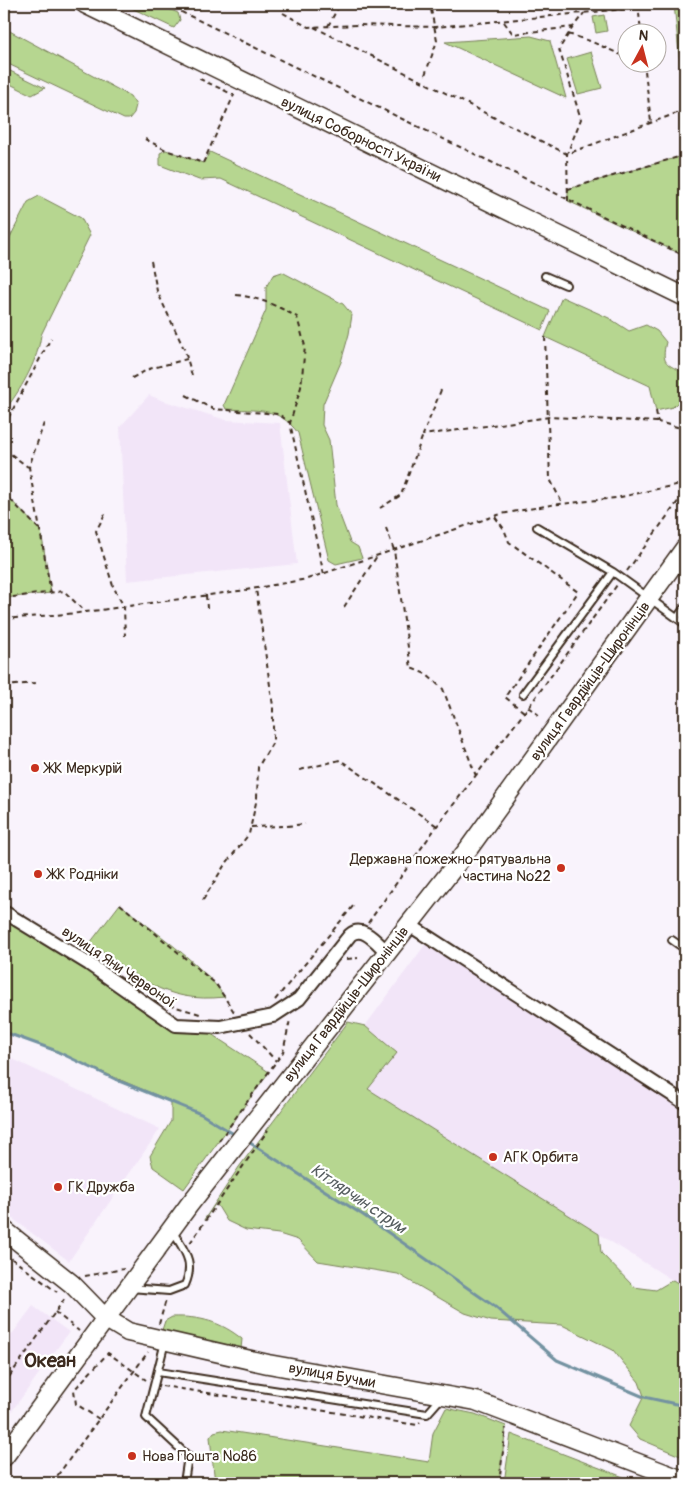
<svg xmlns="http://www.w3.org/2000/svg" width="689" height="1487" viewBox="0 0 689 1487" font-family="Pangolin,sans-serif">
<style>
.built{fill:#f2e5f8}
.green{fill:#b6d690;stroke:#788057}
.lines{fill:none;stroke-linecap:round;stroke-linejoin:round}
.stream{stroke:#7392a1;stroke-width:3}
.lane-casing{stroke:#3b2a1e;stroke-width:10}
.street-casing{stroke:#3b2a1e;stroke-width:16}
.secondary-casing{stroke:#3b2a1e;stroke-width:21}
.path{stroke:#3b2a1e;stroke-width:2;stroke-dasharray:5 4;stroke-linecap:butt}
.lane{stroke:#fff;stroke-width:6}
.street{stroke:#fff;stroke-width:12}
.secondary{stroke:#fff;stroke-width:18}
.poi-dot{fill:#c8321e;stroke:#fff;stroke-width:2}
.labels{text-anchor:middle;stroke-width:4.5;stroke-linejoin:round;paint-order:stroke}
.street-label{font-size:15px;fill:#3b2a1e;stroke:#fff}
.poi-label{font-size:15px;fill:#3b2a1e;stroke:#fff;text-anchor:start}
.water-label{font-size:16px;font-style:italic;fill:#575e60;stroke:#fff}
.district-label{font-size:20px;font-weight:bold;fill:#3b2a1e;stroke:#fff}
</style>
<rect width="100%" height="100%" fill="#f9f3fc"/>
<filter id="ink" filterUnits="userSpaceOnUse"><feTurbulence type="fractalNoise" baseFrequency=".02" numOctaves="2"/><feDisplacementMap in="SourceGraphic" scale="10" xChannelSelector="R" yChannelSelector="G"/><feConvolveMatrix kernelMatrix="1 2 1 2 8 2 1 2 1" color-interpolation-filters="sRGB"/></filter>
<g filter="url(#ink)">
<!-- built -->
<path class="built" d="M149,395L161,400L226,420L280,423L297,564L127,581L120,427Z
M425,945L685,1104V1288L367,1089L396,1053L365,1026Z
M4,1055L160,1129L69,1261L4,1212Z
M33,1306L69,1332L4,1422V1345Z"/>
<!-- green -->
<path class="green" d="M123,4H157L178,13L180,20L174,28Z
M674,4H685V87L682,83Z
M604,15L607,31L596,33L593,17Z
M4,28L130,96L136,105L134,113L129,119H124L4,62Z
M531,36L550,41L566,98L445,42Z
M591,52L602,88L578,94L567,59Z
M4,68L45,88L32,95L4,81Z
M166,150L203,163L210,152L550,311L542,330L221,179L199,180L160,165V153Z
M679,157L685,176V256L568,201V189Z
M39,196L81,218L90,235L41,335C38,359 23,386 8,406L4,405V249L28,202Z
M282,272L343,304L352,315L349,334L341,362L323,404L322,425L329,440L336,505L350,542L358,547L362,558L336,564L329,560L298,433C278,406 257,411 226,409L224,405L266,310V287L273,275Z
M562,297L609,318L629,331L646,325L657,331L666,342C661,364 666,364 685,373V395L673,407L656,411L650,386L545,337Z
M4,493L41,531L51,593L4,598Z
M120,904C155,933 198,960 225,997C164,1004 137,976 90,943Z
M4,912L176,1025L199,1026L269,1072L184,1189L153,1167L150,1156L171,1121V1101C115,1079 61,1052 4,1031Z
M348,1022L365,1026L397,1053L368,1089L599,1234L601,1253L634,1287L656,1290L673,1280L685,1288V1458L640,1439L629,1426L644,1396L639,1382L613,1350L562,1325L491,1321L465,1313L398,1274L318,1261L298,1240L279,1234L246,1230L227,1221L216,1203L204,1220L239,1167Z
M172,1317C200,1316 221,1322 242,1339L241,1349L161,1333L165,1321Z
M446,1408L475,1414L506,1426L499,1483H215L210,1437L214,1432L222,1430L429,1462L433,1433Z
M511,1434L639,1483H504Z"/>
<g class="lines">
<!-- stream -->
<path class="stream" d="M4,1032L54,1050L119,1081L201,1114L237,1136
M247,1141L363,1215L495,1307L557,1360L644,1397L685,1406"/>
<!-- lane casing -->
<g class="lane-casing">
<path id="lane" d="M545,276L566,285
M537,527L613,572L685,624
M677,618L685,607
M523,694L613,572
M672,940L685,949
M130,1288L169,1291L185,1285C195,1262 185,1252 173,1232
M165,1342L146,1417L188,1456L184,1483
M158,1372L427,1414L442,1397"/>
</g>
<!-- street casing -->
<g class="street-casing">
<path id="street" d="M4,912L89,964L176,1025L220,1027L273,1016L299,999L350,935C363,924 377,943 387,952
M408,924L685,1103"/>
</g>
<!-- secondary casing -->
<g class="secondary-casing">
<path id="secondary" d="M85,4L685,297
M4,1230L72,1284L105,1318L128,1332L268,1364L476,1401L685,1481
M4,1457L189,1205L469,848L685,548"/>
</g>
<!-- path -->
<path class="path" d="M165,4L685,256
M638,4L641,32
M283,13L308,27L359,25L435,27L624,9
M504,22L513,34L573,27L584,13
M328,26L340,4
M314,27L567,154L685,110
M568,34L590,41L626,57
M644,62L651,122
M425,75L437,41L430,4
M145,139L166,150L203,163L234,95L200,79L201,76
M684,174L685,178
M568,189L685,155
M568,201L567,154L581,119L559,49L573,27
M151,261L157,291L185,351L193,379
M236,295C258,297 278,306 297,317L305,346L301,387L290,423L324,575
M545,337L550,479L562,503
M132,378L149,369L187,359
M441,390L423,435L549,417L658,422
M186,395L213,409L279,414L290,423
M4,409L11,411
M656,411L658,422L685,429
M44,423L29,467L51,593
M4,426L51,338
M4,449L28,467
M4,493L41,531
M380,508L401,495L423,435
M105,514L96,531L113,586L124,607L125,636
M495,517L504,529L509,542L578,592L505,697L524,712
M386,528L394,550L411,668L426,674L443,689L476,776
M627,571L685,492
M206,595L207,608
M4,598L64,591L85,612
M344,607L377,556
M4,619L78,613L246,590L307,579L501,514L551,505L616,498L685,483
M4,686L36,683
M528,707L540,716
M300,770L340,760L437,826
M251,827L287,826L305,824
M203,900L224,866L249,834L257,798L258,767L273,742V706L256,589
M120,904L216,984L234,1012
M368,923L437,826L530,705L617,585
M347,959L358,958
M275,1000L354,905
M169,1005L200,1014
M250,1033L276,1061
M219,1141L283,1052L290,1020
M190,1243L268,1130
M4,1253L57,1292
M85,1276L124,1269
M55,1312L79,1331
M159,1324L166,1300
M4,1384L66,1297
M162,1386L417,1425L420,1422
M99,1419L76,1404L74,1390L108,1353L146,1380
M52,1483L148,1352
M499,1483L506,1428"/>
<!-- lane -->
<use href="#lane" class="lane"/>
<!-- street -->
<use href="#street" class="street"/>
<!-- secondary -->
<use href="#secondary" class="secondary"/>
</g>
</g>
<!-- markers -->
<g class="poi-dot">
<circle cx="35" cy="768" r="5"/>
<circle cx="561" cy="868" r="5"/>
<circle cx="38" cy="874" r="5"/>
<circle cx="493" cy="1157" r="5"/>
<circle cx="58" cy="1187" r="5"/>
<circle cx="132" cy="1456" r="5"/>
</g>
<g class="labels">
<!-- street labels -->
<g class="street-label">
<text transform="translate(361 139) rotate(26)" y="5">вулиця Соборності України</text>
<text transform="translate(590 681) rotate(-54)" y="5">вулиця Гвардійців-Широнінців</text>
<text transform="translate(119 967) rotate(34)" y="5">вулиця Яни Червоної</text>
<text transform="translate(346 1004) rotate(-52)" y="5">вулиця Гвардійців-Широнінців</text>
<text transform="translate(332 1375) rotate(10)" y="5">вулиця Бучми</text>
</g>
<!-- poi labels -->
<g class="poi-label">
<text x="45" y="773">ЖК Меркурій</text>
<text x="551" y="864" text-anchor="end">Державна пожежно-рятувальна<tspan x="551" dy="17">частина №22</tspan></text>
<text x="48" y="879">ЖК Родніки</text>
<text x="503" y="1162">АГК Орбита</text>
<text x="68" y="1192">ГК Дружба</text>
<text x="142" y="1461">Нова Пошта №86</text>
</g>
<!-- water labels -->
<g class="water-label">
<text transform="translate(359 1198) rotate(34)" y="6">Кітлярчин струм</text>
</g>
<!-- district labels -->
<g class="district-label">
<text x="50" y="1367">Океан</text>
</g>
</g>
<!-- margin -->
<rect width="689" height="1487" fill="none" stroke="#fff" stroke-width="20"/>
<rect x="10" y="10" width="669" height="1467" fill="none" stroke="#3b2a1e" stroke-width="2" filter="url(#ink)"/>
<!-- north arrow -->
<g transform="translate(642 48) rotate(7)"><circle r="24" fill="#ffffff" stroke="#b1aaa5"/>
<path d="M0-4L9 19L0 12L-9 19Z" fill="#c8321e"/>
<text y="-8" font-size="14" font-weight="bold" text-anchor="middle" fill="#3b2a1e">N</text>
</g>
</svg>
